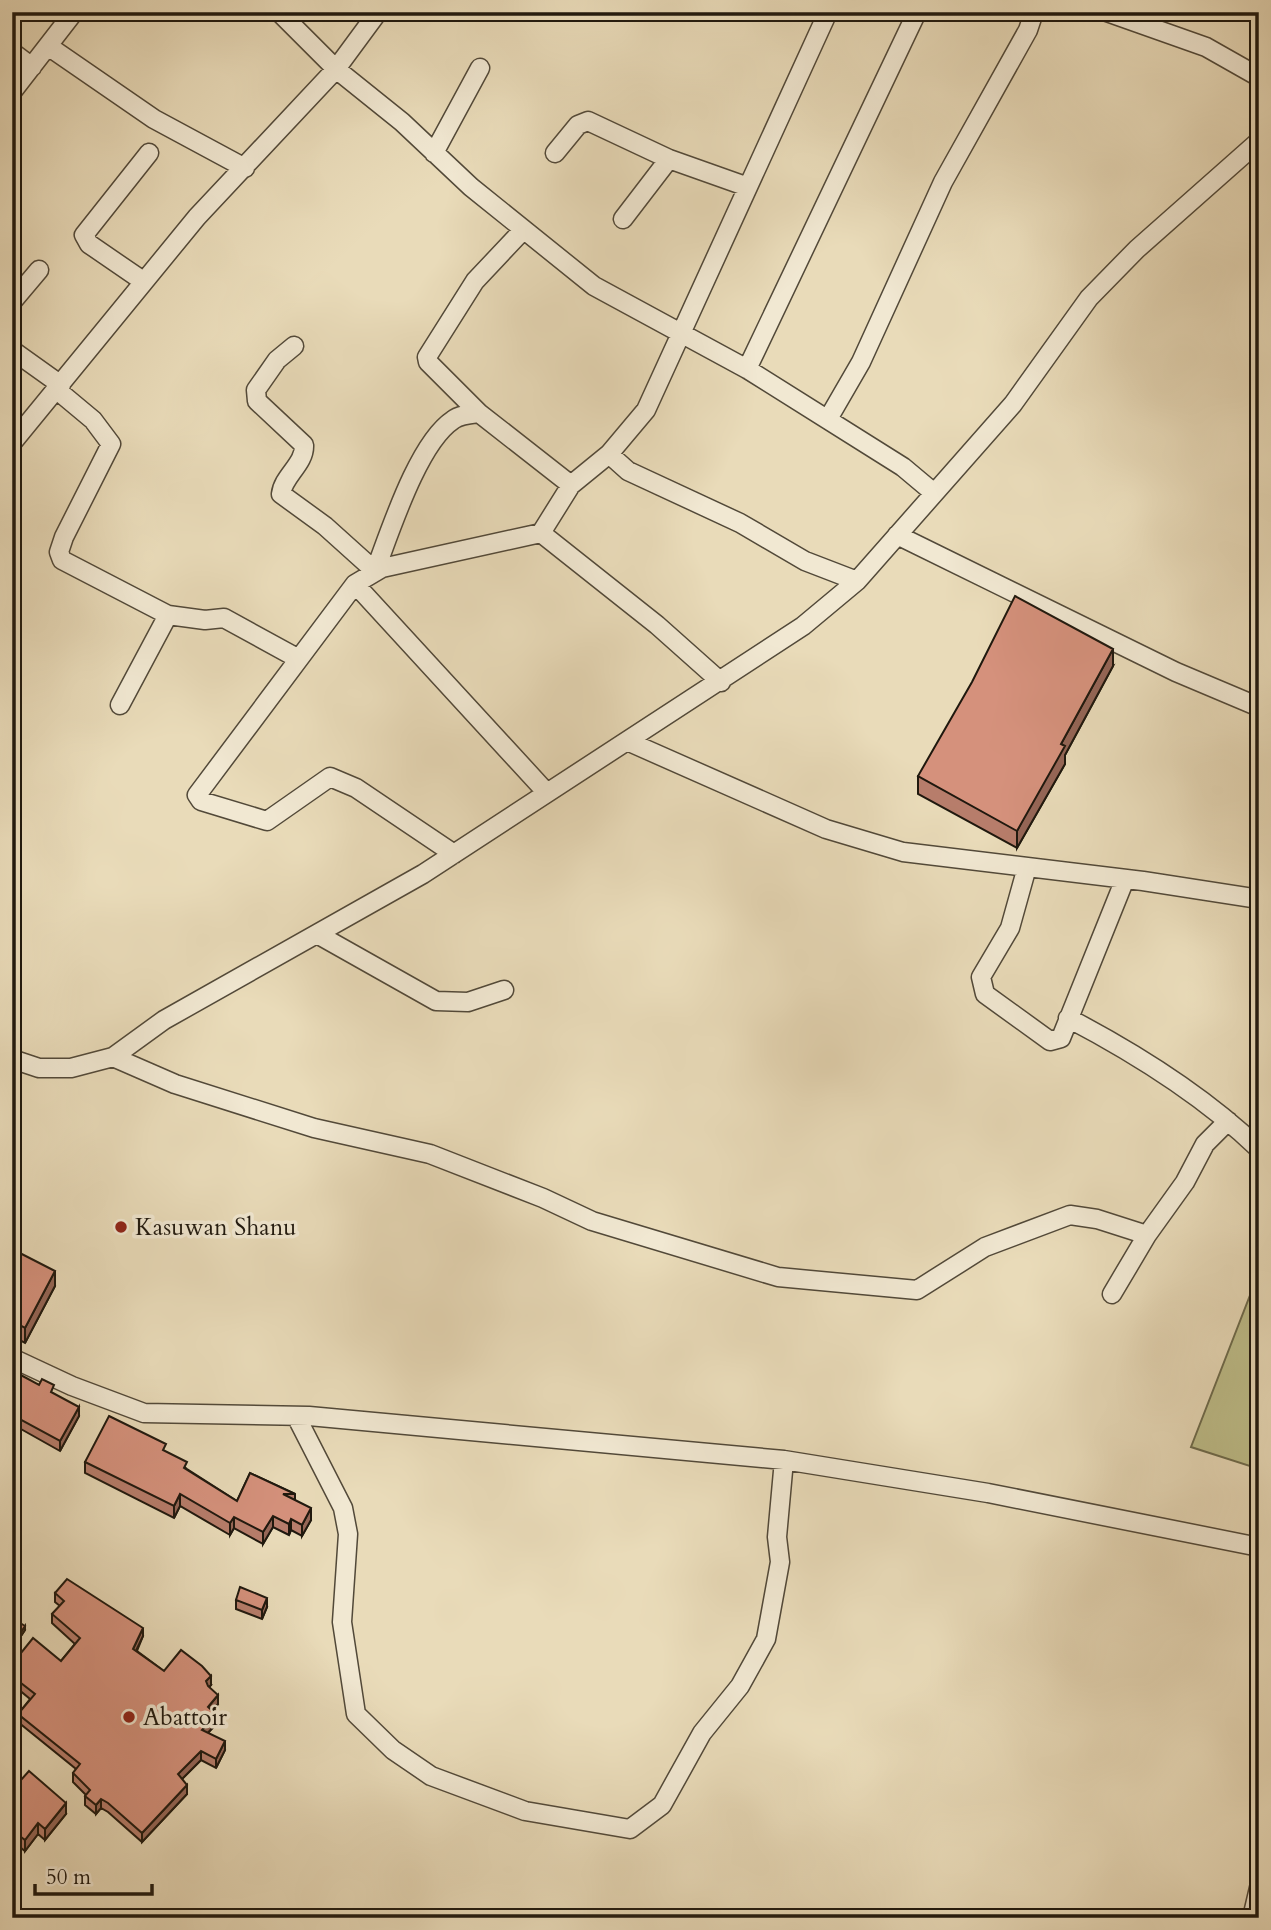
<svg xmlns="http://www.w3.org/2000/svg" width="1271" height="1930" viewBox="0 0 1271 1930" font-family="Cardo,serif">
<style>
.green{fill:#bebe8a;stroke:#6e6b4c;stroke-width:2}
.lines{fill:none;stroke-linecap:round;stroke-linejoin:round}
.minor-casing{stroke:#524939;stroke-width:21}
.minor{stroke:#f1e8d2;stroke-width:18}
.wall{fill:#b77d6b;stroke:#1f180e;stroke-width:2}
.shaded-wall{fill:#956657;stroke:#1f180e;stroke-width:2}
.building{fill:#d5917c;stroke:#1f180e;stroke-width:2}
.poi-dot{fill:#8f2418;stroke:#f1e8d2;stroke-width:2.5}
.labels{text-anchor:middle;stroke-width:7;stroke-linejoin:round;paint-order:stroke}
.poi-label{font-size:24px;fill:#1f180e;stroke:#f1e8d2;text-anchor:start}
</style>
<rect width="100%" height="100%" fill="#e9dbb9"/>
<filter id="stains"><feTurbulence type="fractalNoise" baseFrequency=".00286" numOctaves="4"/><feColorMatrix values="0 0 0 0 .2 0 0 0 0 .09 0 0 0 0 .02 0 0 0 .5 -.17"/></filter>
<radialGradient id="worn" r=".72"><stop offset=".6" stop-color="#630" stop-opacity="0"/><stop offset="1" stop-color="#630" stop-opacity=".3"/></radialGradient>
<!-- green -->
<path class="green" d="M1254,1285L1259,1287V1469L1191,1447Z"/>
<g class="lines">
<!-- minor casing -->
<g class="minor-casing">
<path id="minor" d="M279,12L336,69L402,122L471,187L594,286L747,369L903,467L934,493
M1107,12L1206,47L1259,77
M48,46L154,119L245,168
M12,52L32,67
M12,92L74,12
M434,153L480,68
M555,153L578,125L588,121L669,159L748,187
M623,219L669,159
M523,230L475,281L427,357L428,362L479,413L571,485
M143,281L89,244L84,235L149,153
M12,302L39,270
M294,346L277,360L256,390L257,401L304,445C305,464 283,476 281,494L325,526L375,571C390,532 418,443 453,420C459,415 471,414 479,413
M12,350L61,385
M747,369L917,12
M57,390L93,420L111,444L64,537L59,552L62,560L168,615L205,620L224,618L297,658
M828,419L861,362L943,182L1028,30L1034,12
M12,443L197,217L336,69L378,12
M609,454L628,471L740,523L805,561L857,581
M541,533L657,625L721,682
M897,535L1176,672L1259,707
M355,584L547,793
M120,705L168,615
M627,741L826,829L903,852L1143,881L1259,899
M454,854L356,788L330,777L267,821L201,801L197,795L355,584L382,568L541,533L571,485L609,454L646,410L828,12
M1027,867L1010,928L981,977L985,994L1050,1041L1061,1038L1125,879
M317,934L436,1001L468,1002L504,990
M1068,1018C1135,1053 1204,1096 1259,1149
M113,1057L175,1084L314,1128L430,1154L543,1198L592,1221L778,1277L917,1290L985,1247L1070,1215L1097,1219L1147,1235
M12,1059L39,1068H71L113,1057L164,1020L423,874L803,626L857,581L1013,404L1089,298L1137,249L1259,141
M1112,1294L1147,1235L1185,1182L1205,1144L1228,1121
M12,1358L72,1386L144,1413L309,1416L784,1460L988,1493L1259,1547
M297,1418L343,1508L348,1534L342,1622L356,1714L393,1750L431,1776L525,1811L630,1829L662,1805L702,1733L740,1686L766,1639L780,1562L777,1537L784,1460
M1252,1918L1259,1888"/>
</g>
<!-- minor -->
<use href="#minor" class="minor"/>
</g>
<!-- wall -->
<path class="wall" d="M1113,666L1065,755V764L1017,848L918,794V776Z
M12,1249L55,1286L25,1343L12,1336Z
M12,1382L54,1394L79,1416L60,1451L12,1424Z
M166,1452L187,1469L237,1501L250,1473L295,1494V1500L311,1520L302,1536L291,1530L289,1535L273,1527L263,1544L234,1528L230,1535L180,1506L174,1518L85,1473V1462Z
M55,1593L143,1636L137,1651L164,1671L211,1685L209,1687L218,1704L212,1711L217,1723L208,1733L225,1750L216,1768L201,1760L182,1779L187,1794L142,1842L108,1812L101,1808L96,1814L85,1805V1796L86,1795L73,1782V1773L76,1769L18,1722V1714L30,1699L12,1684V1664L61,1661L75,1644L52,1623V1614L60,1606L55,1602Z
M236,1600L267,1607L262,1619L236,1609Z
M12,1618L25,1630L17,1642L12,1639Z
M12,1790L66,1814L45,1840L38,1834L25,1851L12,1841Z"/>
<!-- shaded-wall -->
<path class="shaded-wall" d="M1113,649V666L1065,755V764L1017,848V831L1061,744Z
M55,1271V1286L25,1343V1328Z
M79,1407V1416L60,1451V1441Z
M180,1494V1506L174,1518V1506Z
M311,1508V1520L302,1536V1525Z
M273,1516V1527L263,1544V1532Z
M234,1517V1528L230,1535V1523Z
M291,1519V1530L289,1535V1524Z
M267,1598V1607L262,1619V1610Z
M25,1626V1630L17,1642V1638Z
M143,1628V1636L133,1657V1649Z
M211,1676V1685L206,1690V1681Z
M218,1695V1704L208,1715V1707Z
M217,1715V1723L202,1739V1730Z
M225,1741V1750L216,1768V1759Z
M201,1751V1760L178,1783V1774Z
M187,1785V1794L142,1842V1833Z
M101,1799V1808L96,1814V1805Z
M66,1803V1814L45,1840V1829Z
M38,1823V1834L25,1851V1840Z"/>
<!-- building -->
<path class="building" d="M1015,596L1113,649L1061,744L1065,746L1017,831L918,776L972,682Z
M12,1249L55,1271L25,1328L12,1321Z
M17,1373L39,1385L42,1379L54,1385L51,1392L79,1407L60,1441L12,1415V1382Z
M109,1416L166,1444L163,1450L187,1462L184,1468L237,1501L250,1473L295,1494H283L311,1508L302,1525L291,1519L289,1524L273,1516L263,1532L234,1517L230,1523L180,1494L174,1506L85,1462Z
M67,1579L143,1628L133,1649L164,1671L181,1650L202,1666L211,1676L206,1681L208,1686L218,1695L208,1707L217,1715L202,1730L225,1741L216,1759L201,1751L178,1774L187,1785L142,1833L108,1803L101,1799L96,1805L85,1796L90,1790L73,1773L80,1764L18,1714L35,1694L12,1676V1664L33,1638L61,1661L80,1638L52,1614L64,1601L55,1593Z
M240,1587L267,1598L262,1610L236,1600Z
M12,1618L25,1626L17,1638L12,1635Z
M29,1771L66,1803L45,1829L38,1823L25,1840L12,1830V1790Z"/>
<!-- markers -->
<g class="poi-dot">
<circle cx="121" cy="1227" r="7"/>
<circle cx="129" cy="1717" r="7"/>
</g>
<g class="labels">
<!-- poi labels -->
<g class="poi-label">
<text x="135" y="1235">Kasuwan Shanu</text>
<text x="143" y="1725">Abattoir</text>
</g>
</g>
<!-- margin -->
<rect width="1271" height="1930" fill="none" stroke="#e9dbb9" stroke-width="42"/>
<rect x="14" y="14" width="1243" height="1902" fill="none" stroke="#1f180e" stroke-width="3.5"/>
<rect x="21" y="21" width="1229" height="1888" fill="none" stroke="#1f180e" stroke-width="2"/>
<!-- scale -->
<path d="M35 1884v10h117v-10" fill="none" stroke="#1f180e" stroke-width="3.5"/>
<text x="46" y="1884" font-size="21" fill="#1f180e" stroke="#f1e8d2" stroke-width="5" paint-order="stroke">50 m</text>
<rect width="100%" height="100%" filter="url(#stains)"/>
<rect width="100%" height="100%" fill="url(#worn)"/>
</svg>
